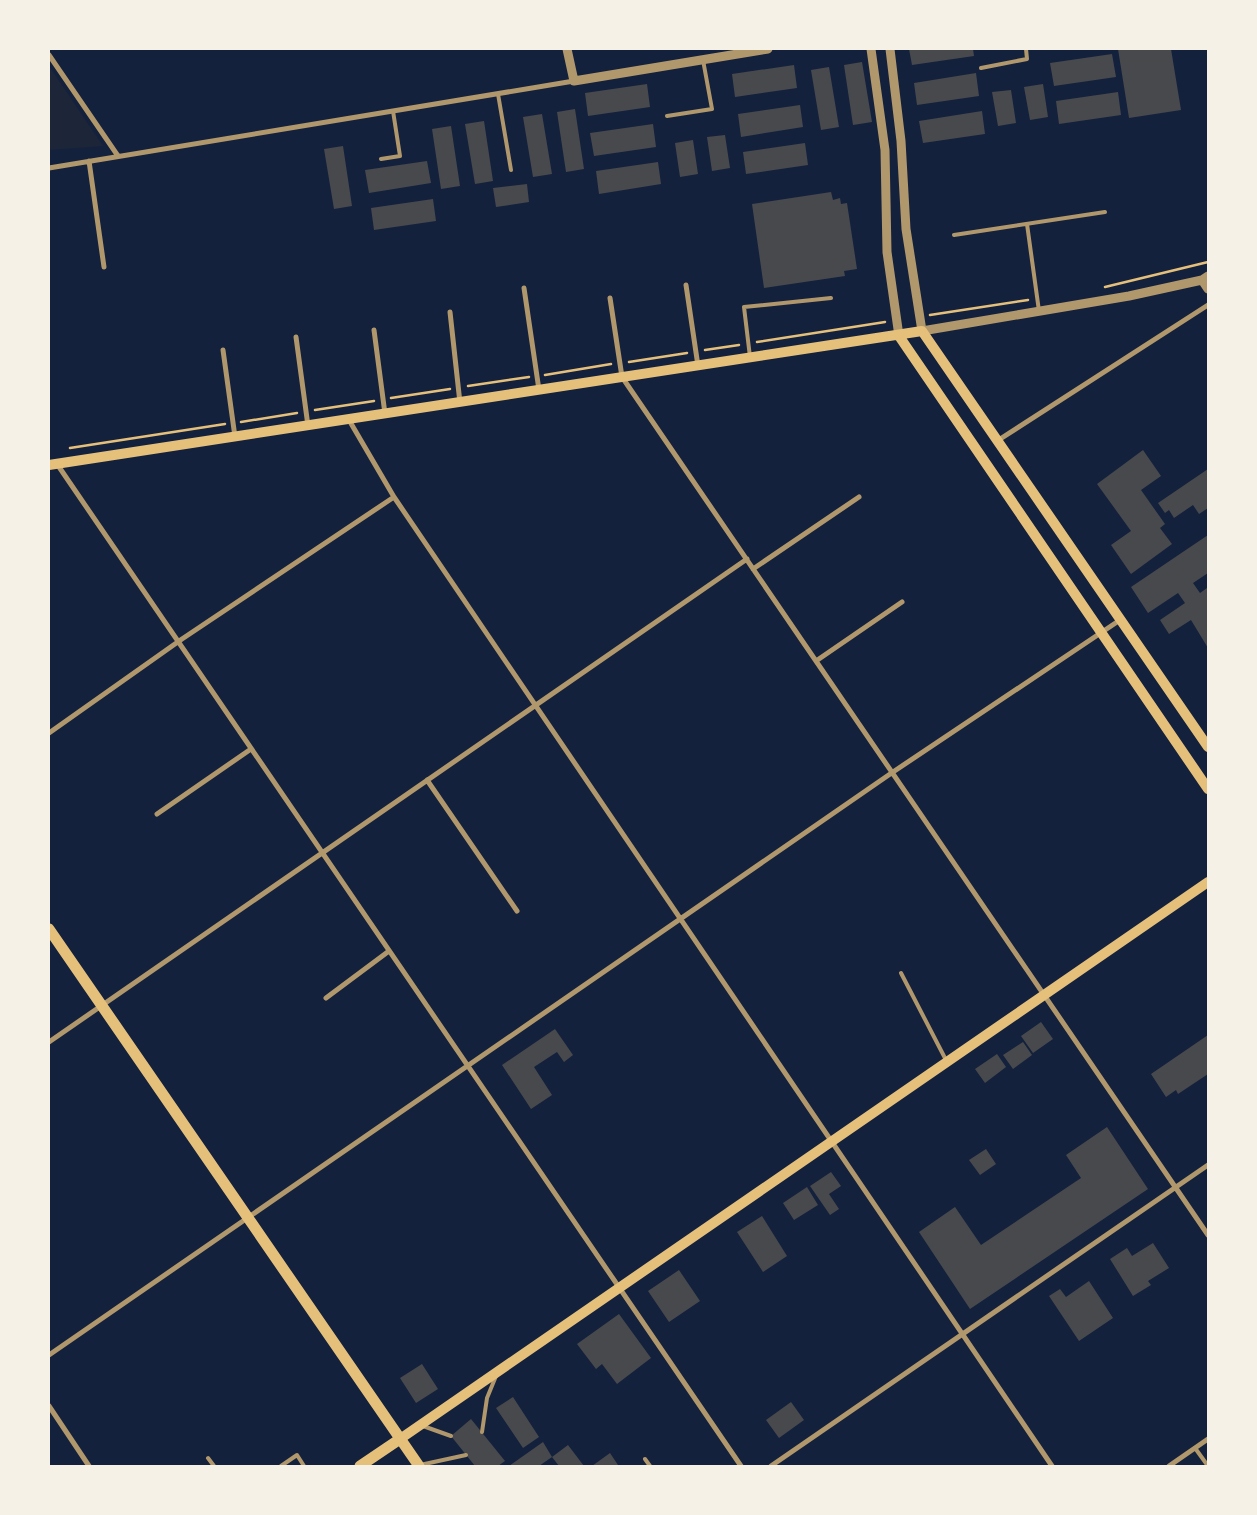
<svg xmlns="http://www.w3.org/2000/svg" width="1257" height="1515" viewBox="0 0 1257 1515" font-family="'Exo 2',sans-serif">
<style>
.green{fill:#1d2539}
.building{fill:#48494c}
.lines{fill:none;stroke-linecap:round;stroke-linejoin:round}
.path{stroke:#e5c07b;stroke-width:2.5}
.service{stroke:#b1986c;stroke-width:4}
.minor{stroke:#b1986c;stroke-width:5}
.tertiary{stroke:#b1986c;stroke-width:9}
.secondary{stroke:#e5c07b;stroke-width:10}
.primary{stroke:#e5c07b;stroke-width:11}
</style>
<rect width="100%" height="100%" fill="#14213d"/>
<!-- green -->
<path class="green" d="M49,66L103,146L49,150Z"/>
<!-- building -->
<path class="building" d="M909,49H973L974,56L912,65Z
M1118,49H1171L1181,110L1129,118Z
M1112,54L1116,77L1054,86L1050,63Z
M862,62L872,122L853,125L844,65Z
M794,65L797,88L735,97L732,74Z
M829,67L839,127L821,130L811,70Z
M976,73L979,96L917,105L914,83Z
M647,84L650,107L588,116L585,93Z
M1043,84L1048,117L1030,120L1024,87Z
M1011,90L1016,123L998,126L992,92Z
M1118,92L1121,115L1059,124L1056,101Z
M800,105L803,127L741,137L738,114Z
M575,109L584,169L566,172L557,112Z
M982,111L985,134L923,143L919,121Z
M542,114L552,174L533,177L523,117Z
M484,121L493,181L475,184L465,124Z
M653,124L656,147L594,156L590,133Z
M451,126L460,186L441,189L432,129Z
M725,135L730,168L712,171L707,137Z
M693,140L698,174L680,177L675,143Z
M805,143L808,165L746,174L743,152Z
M343,146L352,206L334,209L324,149Z
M427,161L431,183L369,193L365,170Z
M658,162L661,184L599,194L596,171Z
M527,184L529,202L496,207L493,188Z
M831,192L833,200L840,198L841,204L847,203L857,269L844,271L845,276L764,288L752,204Z
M433,199L436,221L374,230L371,208Z
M1143,450L1161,476L1141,490L1165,524L1160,528L1172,544L1131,574L1111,545L1131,531L1097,484Z
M1208,469V508L1199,514L1193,505L1174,518L1169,510L1165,513L1158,503Z
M1208,535V573L1193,583L1200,593L1207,588L1208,591V648L1191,620L1169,634L1160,620L1185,603L1178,593L1148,613L1131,587Z
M1041,1022L1053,1039L1033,1053L1021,1036Z
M555,1029L573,1055L564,1062L557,1052L534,1067L552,1095L531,1109L502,1065Z
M1208,1035V1074L1178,1094L1176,1090L1166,1097L1151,1074Z
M1023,1042L1032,1055L1013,1069L1003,1055Z
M997,1054L1006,1067L985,1083L975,1069Z
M1107,1127L1148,1189L970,1309L919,1232L955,1207L981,1245L1081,1178L1066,1155Z
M986,1149L996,1164L980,1175L969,1160Z
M831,1172L841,1186L829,1194L839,1209L830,1215L810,1186Z
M807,1187L818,1205L794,1220L783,1203Z
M762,1216L787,1256L763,1272L737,1232Z
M1153,1243L1169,1268L1148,1281L1151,1285L1133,1296L1110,1259L1127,1248L1132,1256Z
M679,1270L700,1301L669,1322L648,1291Z
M1089,1281L1113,1318L1079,1341L1049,1296L1060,1289L1066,1297Z
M619,1314L651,1358L617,1384L602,1364L596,1369L577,1344Z
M422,1364L438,1389L416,1403L400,1378Z
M513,1397L539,1437L523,1448L496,1408Z
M791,1402L804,1420L779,1438L766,1420Z
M471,1419L505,1461L498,1466H475L451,1436Z
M543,1442L552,1457L568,1445L584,1466H559L552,1457L539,1466H509Z
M610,1453L618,1465L616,1466H592Z"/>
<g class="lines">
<!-- path -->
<path class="path" d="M1105,287L1208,262
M930,315L1028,300
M757,342L885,322
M705,350L739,345
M629,362L687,353
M545,375L611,364
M468,386L529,377
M391,398L450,389
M315,410L374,401
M241,422L297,413
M70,448L225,424"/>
<!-- service -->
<path class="service" d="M981,68L1027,59L1026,49
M498,94L511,170
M667,116L712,109L703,60
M381,159L400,156L393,111
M1027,224L1039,311
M954,235L1105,212
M750,357L744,307L831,298
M901,973L947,1062
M423,1426L451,1436
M482,1432L487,1398L496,1376
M1195,1448L1208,1466
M208,1458L214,1466
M645,1459L650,1466
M420,1465L466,1455
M281,1466L297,1455L304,1466"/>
<!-- minor -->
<path class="minor" d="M49,55L118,156
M89,161L104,267
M49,168L574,81
M686,285L698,366
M524,288L539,390
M610,298L622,377L1208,1235
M450,312L460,403
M374,330L385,414
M296,337L308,426
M223,350L235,437
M349,420L394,497L1052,1466
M997,441L1208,305
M57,464L741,1466
M753,569L859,497
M816,661L902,602
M49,733L182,639L394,497
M427,780L517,911
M157,814L251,749
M326,998L389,951
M49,1042L747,559
M49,1355L893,772L1120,620
M49,1406L89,1466
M771,1466L1208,1165
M1169,1466L1208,1439"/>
<!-- tertiary -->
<path class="tertiary" d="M567,49L574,81L768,49
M871,49L885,150L887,252L899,336
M890,49L901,141L906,229L922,331L1129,296L1202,280L1208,276
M1202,280L1208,289"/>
<!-- secondary -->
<path class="secondary" d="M899,336L1208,789
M49,465L922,331L1208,747
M400,1439L1208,882"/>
<!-- primary -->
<path class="primary" d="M49,929L419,1466
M360,1466L400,1439"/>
</g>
<!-- border -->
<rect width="1257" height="1515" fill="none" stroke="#f6f1e7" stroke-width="100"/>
</svg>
